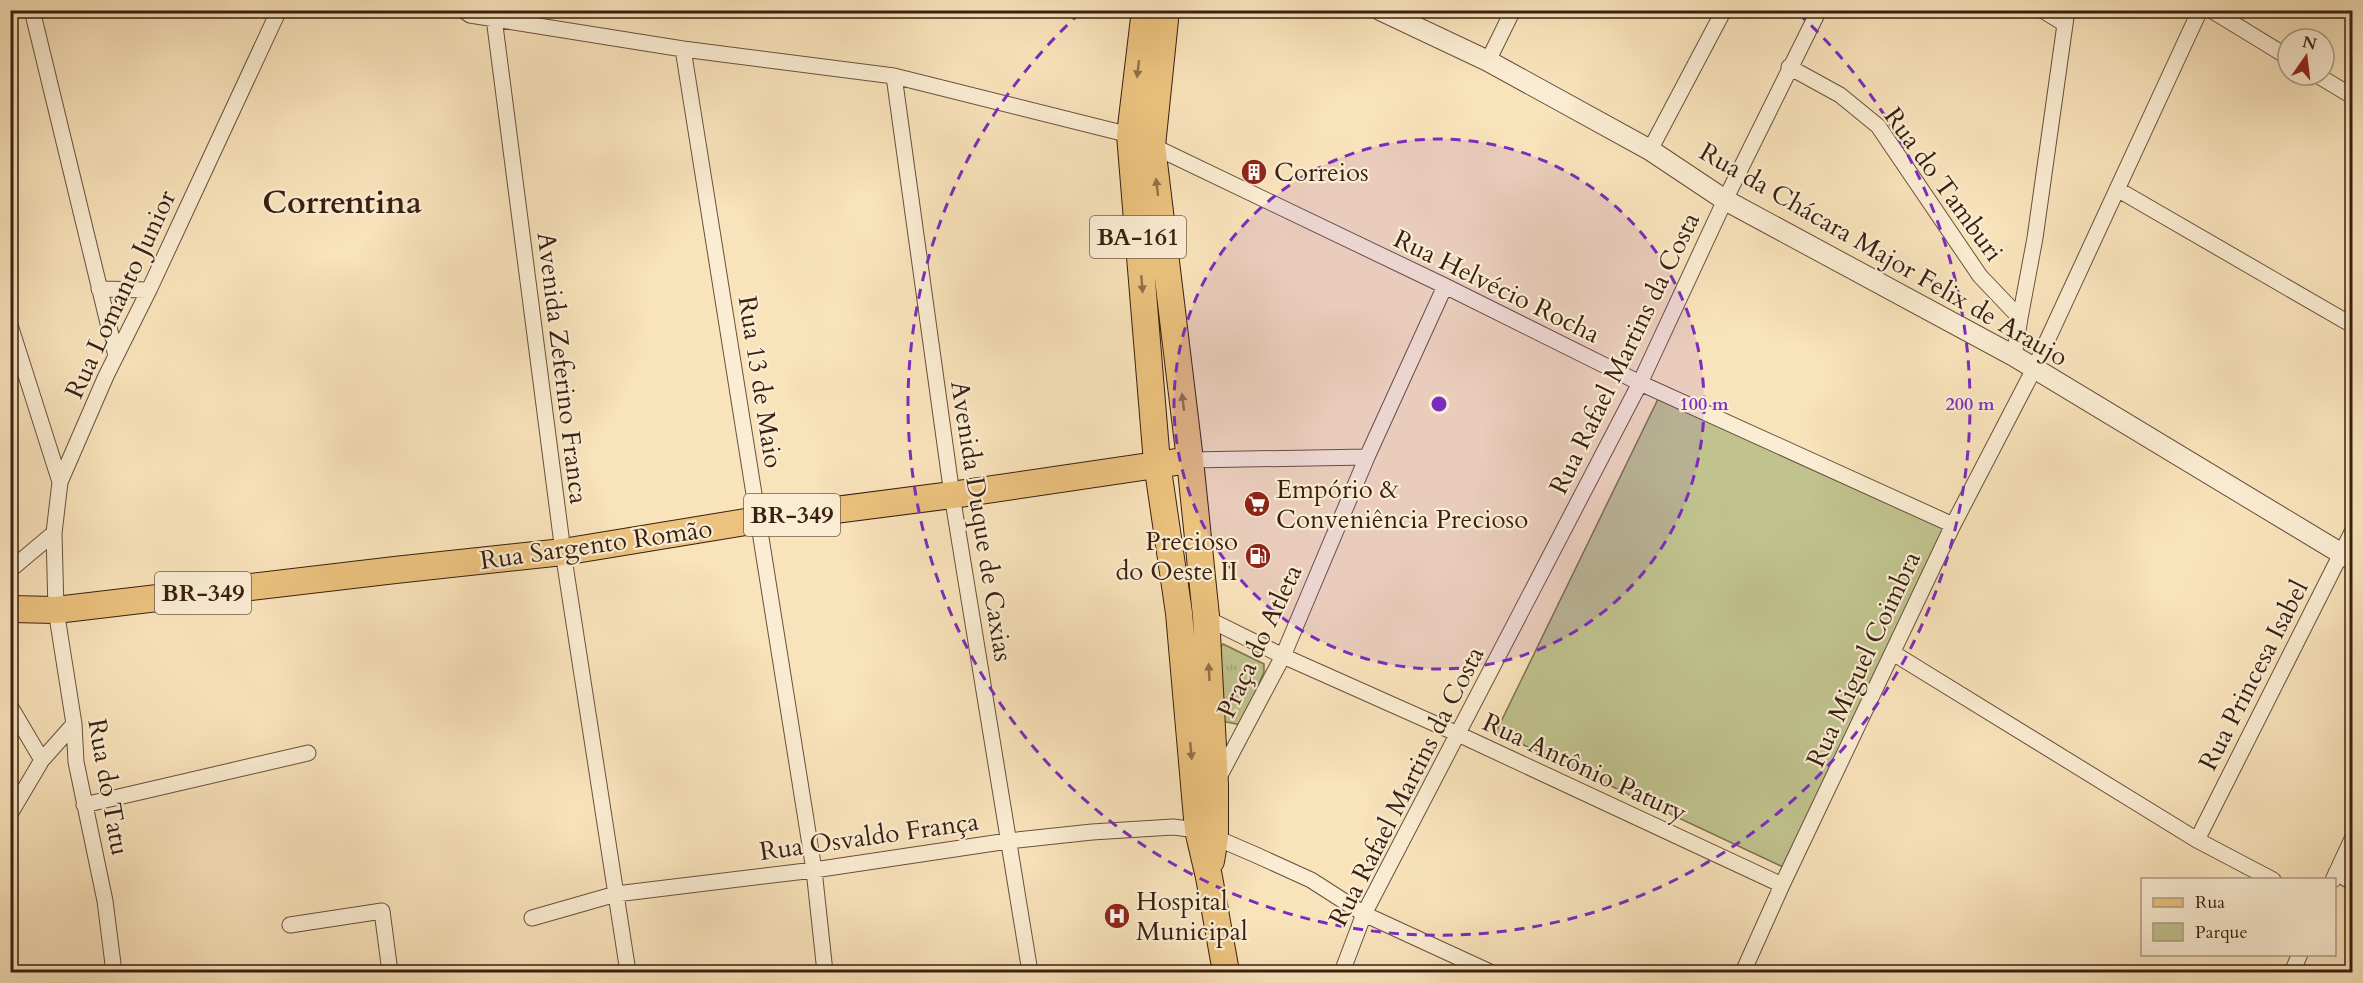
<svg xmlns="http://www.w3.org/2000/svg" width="2363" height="983" viewBox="0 0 2363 983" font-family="Cardo,serif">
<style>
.green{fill:#c0c38e;stroke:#7c7150;stroke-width:1.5}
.park{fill:url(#park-tufts);stroke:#7c7150;stroke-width:1.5}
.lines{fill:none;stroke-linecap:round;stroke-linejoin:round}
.minor-casing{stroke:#69503c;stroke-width:17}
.tertiary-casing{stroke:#69503c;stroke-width:22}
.primary-casing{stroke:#391f11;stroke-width:28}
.minor{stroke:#fbedd3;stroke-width:15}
.tertiary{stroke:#fbedd3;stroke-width:20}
.primary{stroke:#ecc27e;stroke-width:26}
.oneway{fill:#927048}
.ring{fill:none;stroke:#7b2cbf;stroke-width:3;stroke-dasharray:10 8}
.labels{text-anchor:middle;stroke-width:4.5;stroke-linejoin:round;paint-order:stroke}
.shield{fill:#fbedd3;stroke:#735d4b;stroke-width:1.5}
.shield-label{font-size:24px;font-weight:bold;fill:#391f11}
.poi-label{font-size:26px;fill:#391f11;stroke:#fbedd3;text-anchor:start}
.street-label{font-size:26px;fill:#391f11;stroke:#fbedd3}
.district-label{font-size:32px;font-weight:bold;fill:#391f11;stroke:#fbedd3}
.centre{fill:#7b2cbf;stroke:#fbedd3;stroke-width:3}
.ring-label{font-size:18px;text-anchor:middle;font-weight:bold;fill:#7b2cbf;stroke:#fbedd3;stroke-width:4.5;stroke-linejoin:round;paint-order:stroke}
</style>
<defs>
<pattern id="park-tufts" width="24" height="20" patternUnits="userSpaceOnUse" patternTransform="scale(1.5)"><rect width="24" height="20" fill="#c0c38e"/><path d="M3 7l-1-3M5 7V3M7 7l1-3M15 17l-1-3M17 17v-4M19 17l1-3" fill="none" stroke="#a6a779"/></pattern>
</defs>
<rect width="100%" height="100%" fill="#f9e3bb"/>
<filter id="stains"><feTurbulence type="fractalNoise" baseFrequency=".00333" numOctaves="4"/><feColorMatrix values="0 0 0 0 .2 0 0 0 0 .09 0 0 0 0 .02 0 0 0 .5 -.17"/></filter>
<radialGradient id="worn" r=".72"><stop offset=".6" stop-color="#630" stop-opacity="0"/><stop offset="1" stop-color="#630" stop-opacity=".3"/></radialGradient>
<!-- green -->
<path class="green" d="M1660,395L1947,527L1783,867L1496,732Z"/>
<!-- park -->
<path class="park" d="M1223,644L1264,664V672L1241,725L1221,721L1218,650Z"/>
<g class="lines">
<!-- minor casing -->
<g class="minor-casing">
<path id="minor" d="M32,10L116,356
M463,10L470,15L683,49L894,76L1130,135L1445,286L1640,383L1953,525
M2042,10L2065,24
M2211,10L2288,57
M494,18L563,552L628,972
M683,49L814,870L825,972
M1488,61L1513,10
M1789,67L1840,95L1878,126L1980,276L2020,318L2014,356
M2317,75L2352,96
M894,76L952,495L1030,972
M1650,150L1724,10
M2117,189L2352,325
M99,289L149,290
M2020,318L2035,238L2067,10
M10,325L60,482
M1190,460L1367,457
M10,570L54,533
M1202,616L1283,656L1458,734L1782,885
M1893,653L2197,840L2273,880
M10,706L42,760
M1218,779L1283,656L1367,457L1445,286
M84,805L308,753
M10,814L42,760L74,724
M2197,840L2352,532
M2336,873L2352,882
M2333,880L2352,839
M532,918L616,894L814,870L1008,841L1092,832L1173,827L1198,830L1256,855L1311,880L1364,914L1490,972
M290,925L382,911L390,972
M114,972L105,901L76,762L74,724L56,610L54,533L60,482L106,376L149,290L279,10
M1342,972L1364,914L1640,383L1725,200L1819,10
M1743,972L1782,885L1953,525L2034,369L2200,10
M2292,972L2300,954"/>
</g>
<!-- tertiary casing -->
<g class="tertiary-casing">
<path id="tertiary" d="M1380,10L1488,61L1650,150L1725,200L2014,356L2352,560"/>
</g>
<!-- primary casing -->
<g class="primary-casing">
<path id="primary" d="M1145,10L1130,135L1157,463L1179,613L1198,830L1209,877L1226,972
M1166,10L1152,146L1190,460L1206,616L1215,784V837L1211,861
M10,609L56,610L395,570L563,552L758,520L952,495L1190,460"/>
</g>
<!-- minor -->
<use href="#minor" class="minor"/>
<!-- tertiary -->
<use href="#tertiary" class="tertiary"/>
<!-- primary -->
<use href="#primary" class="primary"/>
</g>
<!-- one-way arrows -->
<defs><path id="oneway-solid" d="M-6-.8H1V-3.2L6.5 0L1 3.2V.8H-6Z" transform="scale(1.5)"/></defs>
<g class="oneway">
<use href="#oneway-solid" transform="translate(1138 69) rotate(97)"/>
<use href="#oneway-solid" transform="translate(1157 187) rotate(-97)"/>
<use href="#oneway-solid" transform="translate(1142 284) rotate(85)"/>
<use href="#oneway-solid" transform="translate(1183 402) rotate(-97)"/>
<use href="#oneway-solid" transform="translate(1209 672) rotate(-93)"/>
<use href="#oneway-solid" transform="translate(1191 751) rotate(85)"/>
</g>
<!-- distance rings -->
<circle cx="1439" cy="404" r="265" fill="#7b2cbf" fill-opacity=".12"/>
<g class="ring">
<circle cx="1439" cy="404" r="265"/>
<path d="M1798 13A531 531 0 1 1 1080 13"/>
</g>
<!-- icons -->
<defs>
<g id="building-disc" transform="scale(1.35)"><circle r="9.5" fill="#8f2418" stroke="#fbedd3"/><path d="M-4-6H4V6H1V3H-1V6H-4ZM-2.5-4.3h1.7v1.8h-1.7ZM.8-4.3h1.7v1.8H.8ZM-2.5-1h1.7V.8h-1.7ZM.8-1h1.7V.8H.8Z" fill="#fff"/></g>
<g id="supermarket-disc" transform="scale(1.35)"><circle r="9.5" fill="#8f2418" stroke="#fbedd3"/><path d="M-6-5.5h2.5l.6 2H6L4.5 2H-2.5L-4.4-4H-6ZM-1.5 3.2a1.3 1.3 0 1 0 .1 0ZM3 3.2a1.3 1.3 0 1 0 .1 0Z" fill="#fff"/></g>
<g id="fuel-disc" transform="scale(1.35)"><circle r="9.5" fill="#8f2418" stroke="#fbedd3"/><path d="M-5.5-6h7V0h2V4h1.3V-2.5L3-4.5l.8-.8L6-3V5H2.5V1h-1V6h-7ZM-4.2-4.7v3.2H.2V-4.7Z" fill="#fff"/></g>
<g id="hospital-disc" transform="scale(1.35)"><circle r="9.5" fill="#8f2418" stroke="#fbedd3"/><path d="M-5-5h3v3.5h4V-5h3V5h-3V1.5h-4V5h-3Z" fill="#fff"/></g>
</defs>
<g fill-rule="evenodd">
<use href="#building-disc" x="1254" y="172"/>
<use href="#supermarket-disc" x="1257" y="504"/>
<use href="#fuel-disc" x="1258" y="556"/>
<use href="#hospital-disc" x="1117" y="916"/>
</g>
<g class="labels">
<!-- shield labels -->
<g class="shield">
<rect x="1090" y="216" width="96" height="42" rx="4.5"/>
<rect x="744" y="494" width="96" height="42" rx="4.5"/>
<rect x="155" y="572" width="96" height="42" rx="4.5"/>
</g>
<g class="shield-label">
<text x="1138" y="245">BA-161</text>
<text x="792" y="523">BR-349</text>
<text x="203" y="601">BR-349</text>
</g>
<!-- poi labels -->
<g class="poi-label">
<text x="1274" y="181">Correios</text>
<text x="1276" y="498">Empório &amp;<tspan x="1276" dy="30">Conveniência Precioso</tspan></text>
<text x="1238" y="550" text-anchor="end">Precioso<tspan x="1238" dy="30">do Oeste II</tspan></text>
<text x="1136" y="910">Hospital<tspan x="1136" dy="30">Municipal</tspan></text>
</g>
<!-- street labels -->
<g class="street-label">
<text transform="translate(1944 184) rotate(54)" y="9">Rua do Tamburi</text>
<text transform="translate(1884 254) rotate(30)" y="9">Rua da Chácara Major Felix de Araujo</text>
<text transform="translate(1497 286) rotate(26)" y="9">Rua Helvécio Rocha</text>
<text transform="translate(120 294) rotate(-65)" y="9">Rua Lomanto Junior</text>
<text transform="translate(1624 353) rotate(-64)" y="9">Rua Rafael Martins da Costa</text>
<text transform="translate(563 368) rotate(83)" y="9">Avenida Zeferino Franca</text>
<text transform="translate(761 382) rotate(81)" y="9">Rua 13 de Maio</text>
<text transform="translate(982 521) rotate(81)" y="9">Avenida Duque de Caxias</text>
<text transform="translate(596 544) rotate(-8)" y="9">Rua Sargento Romão</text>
<text transform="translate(1259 641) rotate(-65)" y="9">Praça do Atleta</text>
<text transform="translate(1863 659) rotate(-65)" y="9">Rua Miguel Coimbra</text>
<text transform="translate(2253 675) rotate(-63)" y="9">Rua Princesa Isabel</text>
<text transform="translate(1585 767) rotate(25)" y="9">Rua Antônio Patury</text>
<text transform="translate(1406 786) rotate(-63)" y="9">Rua Rafael Martins da Costa</text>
<text transform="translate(109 787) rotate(80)" y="9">Rua do Tatu</text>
<text transform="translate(869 836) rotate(-8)" y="9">Rua Osvaldo França</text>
</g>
<!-- district labels -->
<g class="district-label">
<text x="342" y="213">Correntina</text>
</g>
</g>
<circle cx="1439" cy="404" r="9" class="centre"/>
<g class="ring-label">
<text x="1704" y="410">100 m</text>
<text x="1970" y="410">200 m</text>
</g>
<!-- margin -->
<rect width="2363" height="983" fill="none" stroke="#f9e3bb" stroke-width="36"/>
<rect x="12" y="12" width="2339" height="959" fill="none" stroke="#391f11" stroke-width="3"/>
<rect x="18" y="18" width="2327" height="947" fill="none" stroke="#391f11" stroke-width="1.5"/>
<!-- legend -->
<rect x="2141" y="878" width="195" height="78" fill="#fbedd3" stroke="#ad9b85" stroke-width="1.5"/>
<rect x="2153" y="898" width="30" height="9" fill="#ecc27e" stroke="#ad9b85" stroke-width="1.5"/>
<text x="2195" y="908" font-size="18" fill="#391f11">Rua</text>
<rect x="2153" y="923" width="30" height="18" fill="#c0c38e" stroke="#ad9b85" stroke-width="1.5"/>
<text x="2195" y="938" font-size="18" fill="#391f11">Parque</text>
<!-- north arrow -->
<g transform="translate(2306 57) rotate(14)"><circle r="28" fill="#fbedd3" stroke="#ad9b85" stroke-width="1.5"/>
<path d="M0-4.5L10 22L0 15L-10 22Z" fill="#8f2418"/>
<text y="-9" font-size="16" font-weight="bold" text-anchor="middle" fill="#391f11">N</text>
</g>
<rect width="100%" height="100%" filter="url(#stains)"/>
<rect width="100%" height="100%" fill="url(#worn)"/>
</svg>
